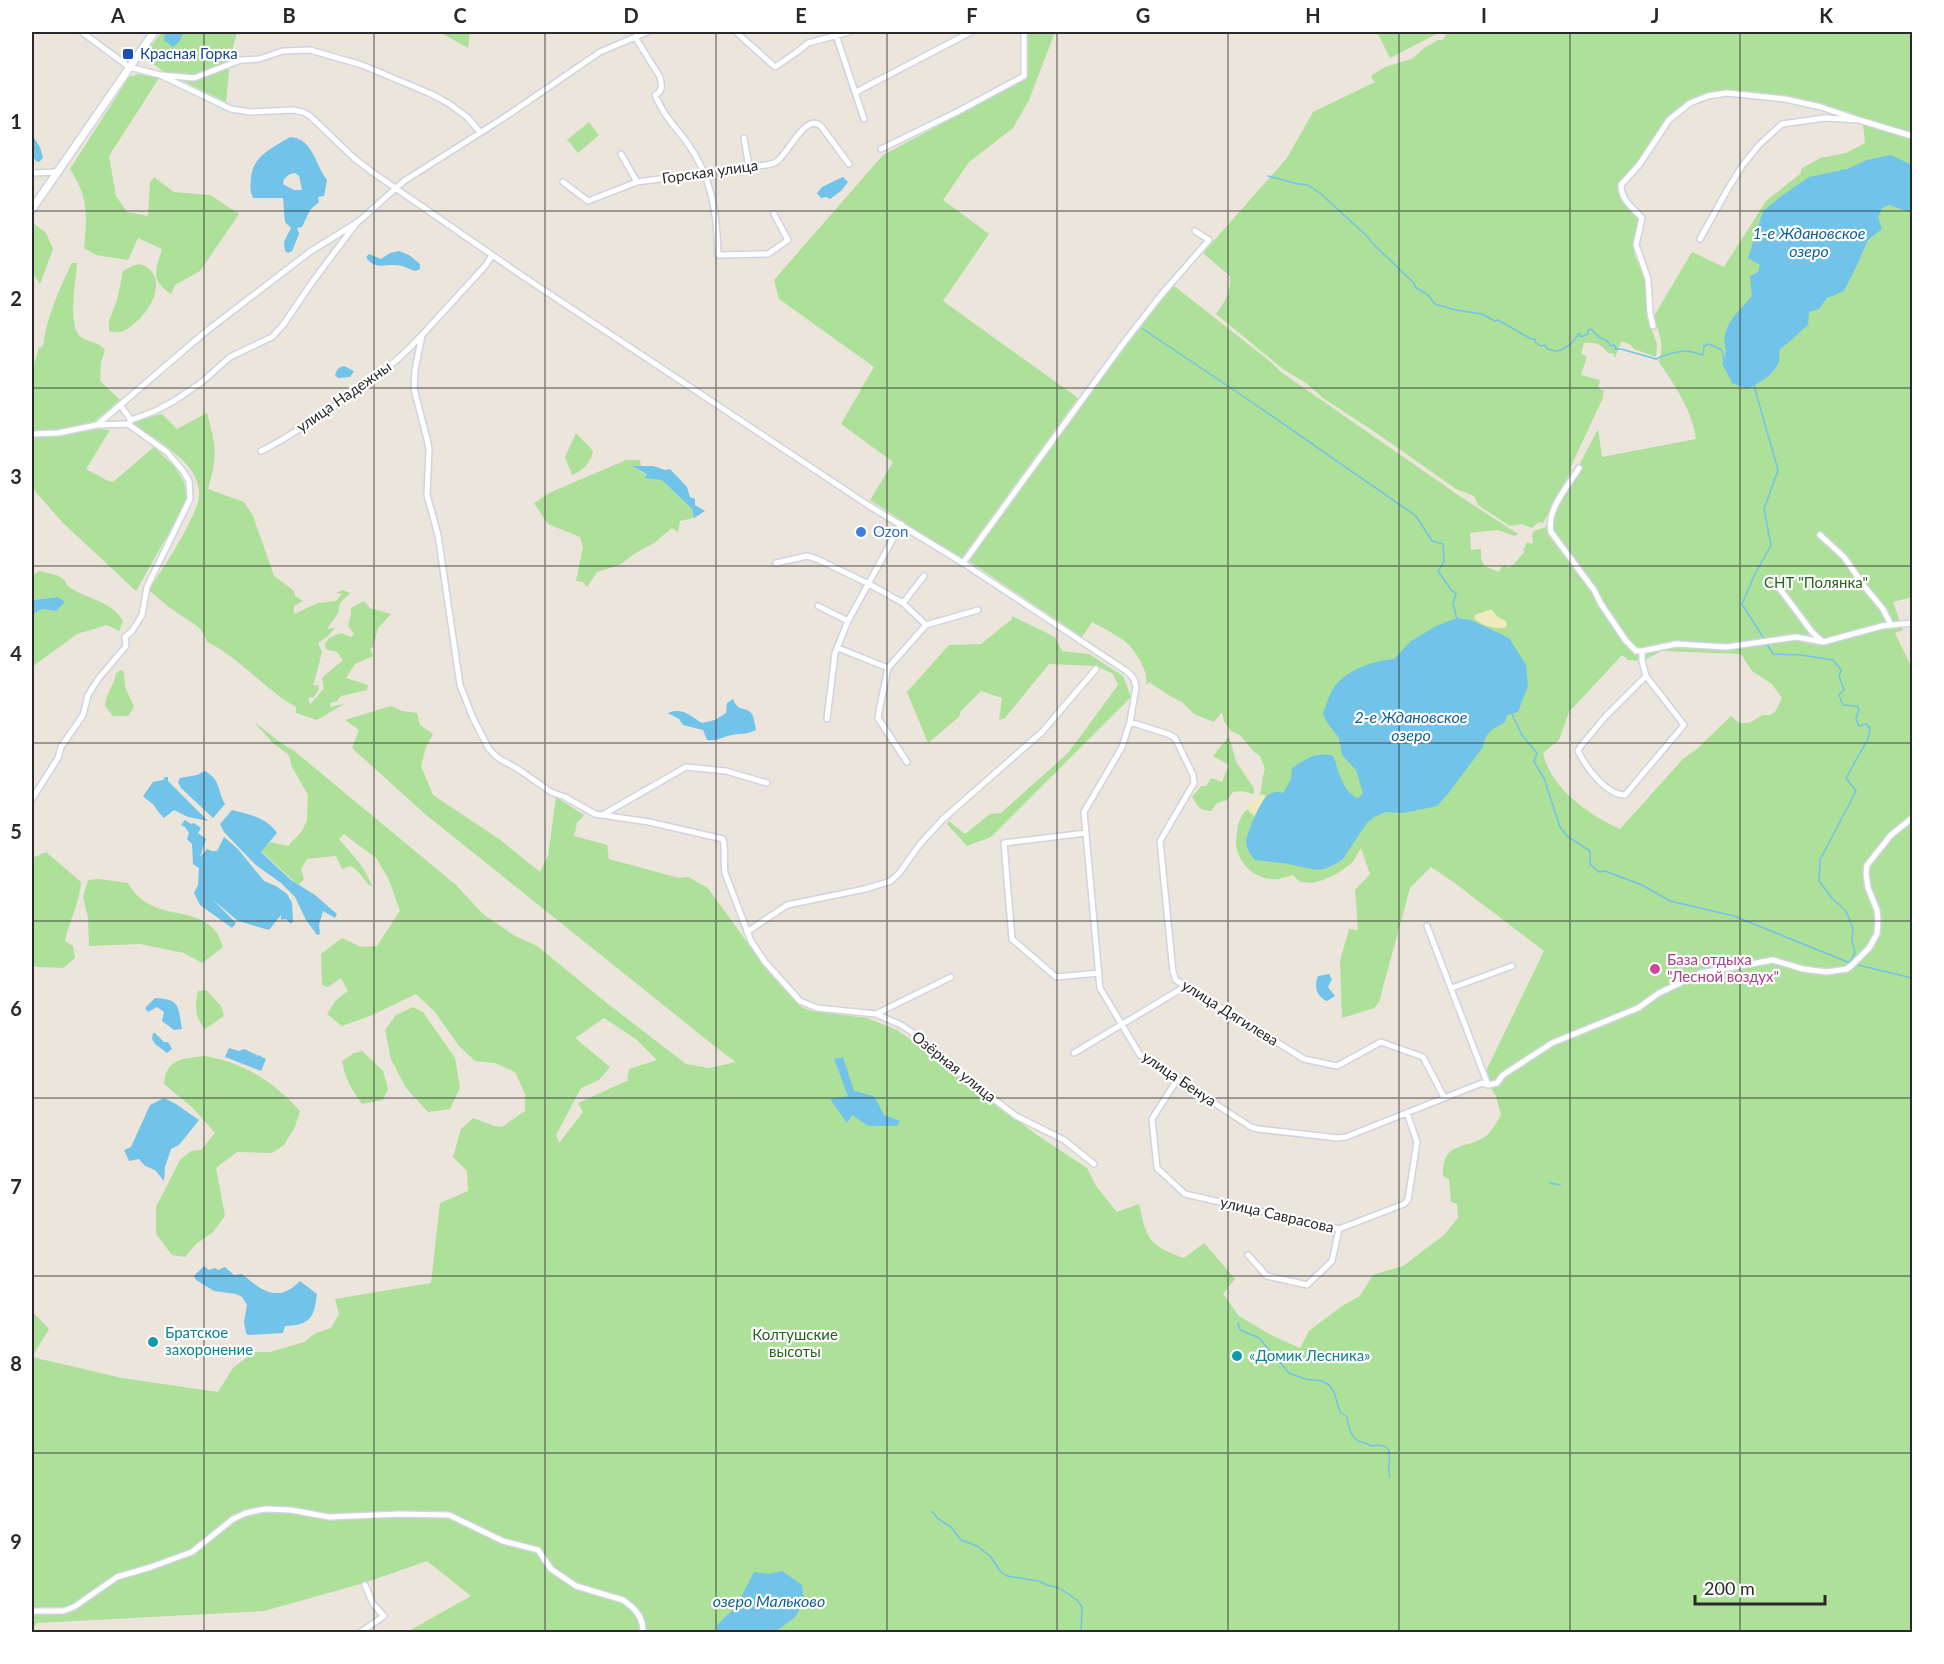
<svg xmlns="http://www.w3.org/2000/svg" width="1944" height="1664" viewBox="0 0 1944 1664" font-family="Lato,sans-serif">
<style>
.green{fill:#ade099;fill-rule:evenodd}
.sand{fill:#efebbf}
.water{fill:#71c3ea;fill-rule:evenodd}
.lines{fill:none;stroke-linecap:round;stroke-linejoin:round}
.stream{stroke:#71c3ea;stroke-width:1.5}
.street-casing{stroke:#d0d3e2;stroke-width:8}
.secondary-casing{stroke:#d0d3e2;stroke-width:10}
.street{stroke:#fff;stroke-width:5}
.secondary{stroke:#fff;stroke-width:7}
.grid{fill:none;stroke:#292929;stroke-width:1.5;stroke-opacity:0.55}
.transit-dot{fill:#1a4fb4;stroke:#fff;stroke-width:2}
.shop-dot{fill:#3f7fe0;stroke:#fff;stroke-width:2}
.hotel-dot{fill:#d1479c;stroke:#fff;stroke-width:2}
.culture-dot{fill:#0f9aa8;stroke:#fff;stroke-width:2}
.labels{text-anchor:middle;stroke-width:4.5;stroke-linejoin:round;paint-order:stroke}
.transit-label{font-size:15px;fill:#164399;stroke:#fff;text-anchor:start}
.street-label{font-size:15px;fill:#292929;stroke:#fff}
.shop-label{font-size:15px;fill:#366cbe;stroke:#fff;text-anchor:start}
.park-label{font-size:15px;fill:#27631c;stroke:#fff}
.hotel-label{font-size:15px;fill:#b23c85;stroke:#fff;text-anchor:start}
.culture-label{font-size:15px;fill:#0d838f;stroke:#fff;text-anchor:start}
.water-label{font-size:16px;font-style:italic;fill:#116095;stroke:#fff}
.neatline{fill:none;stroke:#292929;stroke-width:2}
.grid-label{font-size:20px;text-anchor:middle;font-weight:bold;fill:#292929}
</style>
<rect width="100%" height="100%" fill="#ebe5db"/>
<!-- green -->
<path class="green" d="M162,32H237L230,59L226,102L164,72L143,56Z
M442,32H470L468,48L445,35Z
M1025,32H1055L1029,100L1013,128L969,162L943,200L989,234L943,301L1078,398L961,559L870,500L893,462L841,424L874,367L779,299L774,280L883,155L1026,79Z
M1377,32H1440L1390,58Z
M1447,32H1912V597L1893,602L1903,630L1895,633L1910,664L1912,665V1632H407L471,1596L427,1561L364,1583L264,1611L37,1623L33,1628L37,1632H32V1311L49,1329L32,1357L122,1378L218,1392L233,1368L254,1352H270L304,1342L316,1333L331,1328L339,1314L335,1299L431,1283L440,1203L468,1191L467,1171L453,1157L461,1129L473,1118L494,1126L502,1127L525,1111V1094L515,1072L495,1063L475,1061L459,1046L435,1012L416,994L370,1016L342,1026L327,1014L336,1000L348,991L341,978L328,987L322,985L321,954L342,938L361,947L377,946L400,911L389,880L376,858L344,834L339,839C352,855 366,867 372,887C363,881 360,870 350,866L342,869L336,856L307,859L301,869L304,879L298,885L261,851L270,842L288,846L302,831L307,820L308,795L292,767L289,755L273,743L254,722C267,731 279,743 293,750L456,885L483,914L515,936L537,946L608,1004L686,1064L709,1068L736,1062L717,1048L425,814L352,748L359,730L345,720L391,706L402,711L417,713L420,725L433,734L426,747L421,766L433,795L499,839L540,872L548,856L556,797L584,815L577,823L574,836L607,845L609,859L679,878L688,877L708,888L770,974L801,1007L811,1011L867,1018L897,1030L933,1055L1034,1133L1087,1168L1096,1186L1117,1212L1139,1204C1147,1240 1148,1245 1184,1258L1204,1243L1235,1279L1223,1294L1239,1316L1271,1335L1300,1348L1309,1331L1342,1306L1360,1296L1373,1275L1403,1266L1444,1235L1458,1218L1457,1204L1451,1202L1449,1179L1443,1176C1442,1139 1467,1151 1487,1135C1493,1130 1497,1121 1501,1115L1496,1096L1486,1081L1487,1069L1544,951L1452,881L1431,867L1410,888L1379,1002L1374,1008L1342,1018L1340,961L1349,929L1358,930L1355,890L1370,874L1361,848L1353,862L1338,873L1323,880L1312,883L1300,882L1293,875C1288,876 1283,878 1279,879C1256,882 1235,862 1236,840C1237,834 1237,828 1239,822C1245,807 1254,806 1259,796C1263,788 1261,778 1265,769L1260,756L1253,751L1240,735L1231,731L1224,721L1222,712L1214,722L1194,714L1182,702L1170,696L1149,682L1146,685C1149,673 1138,655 1130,646C1122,637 1103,628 1092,622L1082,637L969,561L1081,405L1173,285L1272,363L1281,372L1458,495L1518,534L1515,536L1498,530L1470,533L1471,550L1481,549V558L1484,566L1499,572L1502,566L1506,565L1508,568L1514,564L1525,551L1523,550L1527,542L1531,544L1533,542L1532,535L1534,531L1546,527L1549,516L1575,473L1598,429L1602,457L1696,439C1693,412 1674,384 1659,362C1665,342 1659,336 1654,316L1692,252L1724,267L1766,201L1801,173V169L1820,158L1846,153L1865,143L1863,124L1866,125L1867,120L1820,105L1727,91L1692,101L1683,105L1660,131H1657L1650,146L1619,187C1619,203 1632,207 1640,218L1634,253L1646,283L1647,318L1657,344L1656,357L1634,349C1631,344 1626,342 1621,342L1615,358L1614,354L1608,353C1603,345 1593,341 1584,343L1581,354L1587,356L1581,375L1600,380L1598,388L1604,391L1602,400L1570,468L1572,469L1543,523L1539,522L1532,528L1522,524L1510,526L1478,505L1474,496L1456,489L1378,434L1323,398L1306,383L1283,369L1216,314C1224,304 1232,290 1230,276L1203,253L1287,158L1313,112L1375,82L1371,77L1372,75L1385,67L1412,59L1424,48L1438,40H1443ZM1662,651L1741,654L1752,671L1772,684L1782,698L1775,712L1770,715H1763L1749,723H1739L1731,716L1698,748L1683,759L1620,829C1588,814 1551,789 1543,753L1559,740L1569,712L1621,656H1624L1628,660L1642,661ZM604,1018L637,1040L657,1060L629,1069L627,1079L629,1080L578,1103L583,1112L559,1143L556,1135L581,1088L599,1080L610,1067L575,1038Z
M139,74L159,78L109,156L116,196L127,212L148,216L150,182L154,177L174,192L210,195L239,214L200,271L175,285L171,294C149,279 156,270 162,249L138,238L128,260L96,255L84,248C87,215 89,198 70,169L129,77Z
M589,122L599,135L578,153L567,140Z
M32,222L46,233L53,249L40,284L32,273Z
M72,263H77C76,279 67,328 81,337C89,343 98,341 105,350L101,362L100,381L120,400L91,424L32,433V372L39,348L43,346C47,317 59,289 72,263Z
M140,264C145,266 149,268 152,272C166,291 141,323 123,331C119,333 114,332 109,331V321L117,300L123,271L132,266Z
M207,413C216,448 218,454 208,489L244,502L253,516L274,576L294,591L295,596L303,601L294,606V614L318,603L336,601L342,594L336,593L343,590L350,593L340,603L338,613L327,629L335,628L328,636L318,643L322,652L313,686L318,685L319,689L314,697L308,698L310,705L324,688L322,678L343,660L337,652L326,649L325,644L329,638L341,633L351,637L354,634L348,626L351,615V608L364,601L370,608L391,614L378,628L373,647L370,649L373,656L355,664L346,678L368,685L367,690L341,696L337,701L330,703V707L344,704L317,720L296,713V707C264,689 240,658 207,642C203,625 188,621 176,612C167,606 158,598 149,590C163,568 195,521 199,497C200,491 197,480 194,475C184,455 152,437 134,424L136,421L162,414L177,429Z
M99,429L110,430L86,469L106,480L113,482L154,447L174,466L184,482L187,501L136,591L63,523L35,491L32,478V436L56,435Z
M576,433L593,451C591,462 583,471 572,475L565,457Z
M626,460H640L641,467H632L648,475L646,478L661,480L666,484L692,509L694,518L680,521L678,532L672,528L654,543L634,554L620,565L597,572L587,587L583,582L576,581L583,547L580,537L548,524L534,503L549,493Z
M39,571C46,573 57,574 62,578C65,580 66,584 68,586C86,600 110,599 123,621L119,631L107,625L77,634L32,667V615L42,609L56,611L58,597L32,600V576Z
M1012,616L1055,637L1062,651L1089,654L1123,676L1131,697L991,837L967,846L947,824L949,821L965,834L990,814L1001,813L1068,753L1118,685L1113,674L1097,666L1049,664L1005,718L999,720L1002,698L981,691L961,711L959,717L928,743L907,692L949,645L981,644L1012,619Z
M121,670L124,672L125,687L134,707L128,716H113L105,706C106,691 115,685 116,673Z
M1229,736L1236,762L1254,788V794L1241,791L1233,792L1227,800L1217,803L1211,811C1197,810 1199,806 1192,797L1201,786H1206L1211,778L1222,782L1229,765L1213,756Z
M46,852L81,882C80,902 69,921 65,941L73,946L75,958L63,968L37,967L32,965V858Z
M99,879L128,883C151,924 196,903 217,933C220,937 221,943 223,947L202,963L184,953L140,944L89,946L88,918L83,897L88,880Z
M206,990L221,1006L224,1016L205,1029C194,1016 195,1006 198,991Z
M413,1007L423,1012L455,1058L460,1088L450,1109L428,1112L406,1088L391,1059L385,1030L396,1015Z
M362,1051L383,1071L388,1089L383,1100L362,1104C352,1090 345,1078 342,1061L354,1053Z
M205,1056C244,1063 273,1081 300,1111L295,1127L284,1145L272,1153L237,1152L216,1168L225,1216L213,1232L196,1244L185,1257L172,1255L156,1234V1207L180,1160L191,1151L201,1150L215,1133L194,1109L164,1084C166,1058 183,1059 205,1056Z"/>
<!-- sand -->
<path class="sand" d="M1491,609L1498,617L1506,621L1507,625L1505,628C1495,629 1481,626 1474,618L1475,615Z
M1262,794L1266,796L1255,817L1247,809V805Z"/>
<!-- water -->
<path class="water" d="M165,32H184L179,42L173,47L164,40Z
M32,135L40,147L43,158L39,162L36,161L32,155Z
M290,137C313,138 315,165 327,180L324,196L318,197L319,202L310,210L302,227L297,228L299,234L292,251L288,253L285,251L284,242L291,228L285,222L283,198H253C250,192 250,186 251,179C252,156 272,148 290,137ZM295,173L299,176L302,190H294L283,184L284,179L290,174Z
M1891,155L1912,165V213L1889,205L1882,208L1878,217L1882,229L1868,240L1858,263L1844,291L1827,298L1819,309L1809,312L1808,325C1798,333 1790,342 1780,349C1779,353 1780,360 1778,364C1773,375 1758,384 1747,389L1732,383L1722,363C1730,347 1722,347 1725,335C1728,319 1742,308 1752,296L1750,276L1758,272L1760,265L1748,258L1763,211L1780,197L1809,177L1847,169L1867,160Z
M843,177L848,182L841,191L830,199L826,197L821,198L817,193L822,187Z
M399,251L409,255L420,264V269L416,271C411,270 406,267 402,266C388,262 375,272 366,257L369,254L381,259L390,253Z
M344,366L354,371L350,377L338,378L335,375C337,370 338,367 344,366Z
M631,466H653L665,470L670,469L687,487L690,497L695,499V505L705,511L694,518L692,509L666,484L661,480L645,478L647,474Z
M58,597L65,602L56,611L42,609L32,615V600Z
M1457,618L1471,620L1509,638L1526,665L1528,686L1518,712L1507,715L1505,722C1492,730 1486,731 1483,747L1447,795L1437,806L1404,813L1386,812L1374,817L1367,823L1342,860C1319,874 1317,870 1293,865C1280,862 1267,862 1255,860C1250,854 1247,850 1246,842C1246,835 1260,802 1266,797C1271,792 1278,791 1283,793L1291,779L1292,768C1305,759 1317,751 1333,756C1339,770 1342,792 1358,798L1363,793L1356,770L1342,755L1339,738L1328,724L1323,714C1326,706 1329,695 1334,687C1348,669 1373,661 1394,659L1411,641L1436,626Z
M733,699C738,713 747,706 752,714C754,718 755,725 756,730C746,735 742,733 732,735C721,737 719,741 707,740L703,730L683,725L679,719L668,713C682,707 690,716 702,723L715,720L726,713L727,703Z
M205,771C221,780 217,790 225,804L213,818L181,788L178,782L180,778L197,775Z
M165,777H168V781L208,821L188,817L174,810L164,818C159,813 156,809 153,804C150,801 145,799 143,796L153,782L163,780Z
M232,810C248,814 268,818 277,833L261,852L291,880L315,895L337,914L335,918L323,911L319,925L320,934L317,935L306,920L295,897L281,883L256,865L245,854L224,832L220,824Z
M185,820L191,824L194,823L201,828L198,833L206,839L200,857L207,849L212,851H217L224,837L238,849L264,881L276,886L287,894L292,903L293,921L291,924L286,919L281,920V915L269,930L238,921L212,899L236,923L232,928L200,905L194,893L198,885L199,868L193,864L192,844L187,839L189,833L185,827L181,825Z
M1329,974L1332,979L1328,987L1335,996L1327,1001C1316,996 1314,986 1318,976Z
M155,998C181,999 178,1007 182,1029L174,1030L162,1021L164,1012L157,1007L148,1012L145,1008Z
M153,1033H155L164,1042H168L172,1049L167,1053L155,1044L152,1039Z
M229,1048L239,1051L244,1049L257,1055L255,1058L258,1055L266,1059L261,1071L225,1057Z
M843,1057L854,1091L874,1096L884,1115L900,1121L897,1126H868L852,1115L847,1123L830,1099L848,1096L834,1059Z
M164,1098L176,1104L199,1120L179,1145L171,1149L165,1167L164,1181L155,1170L145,1166L139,1159L129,1161L124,1150L131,1147L150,1105Z
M204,1266L209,1270L215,1268L218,1270L225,1267L234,1275L242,1274C261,1290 278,1304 300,1281L317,1294C314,1317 311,1325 285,1326L283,1333L248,1335L246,1333L244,1322L247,1305L242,1297L236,1294L214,1291L196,1280L194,1276Z
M782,1571L802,1585L804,1602L795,1617L775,1632H717V1625L736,1607L754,1572L769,1574Z"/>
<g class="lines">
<!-- stream -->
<path class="stream" d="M1268,176L1298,184L1308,185L1321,194L1369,238L1371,242L1414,283L1415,287L1428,295L1435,304L1456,310L1482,314L1495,321L1498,320L1531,339H1535V342L1541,346L1545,345L1547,349C1550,349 1553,351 1556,351C1564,351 1576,340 1579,333L1581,337L1588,334V330L1591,329L1600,338L1606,340L1611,346L1614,345L1616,348L1615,349H1621L1656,359C1664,355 1675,352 1684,351C1690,350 1697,354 1703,355L1704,346L1709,344L1722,350L1724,360
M1143,329L1259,407L1416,516L1432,541L1443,544L1444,562L1438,571L1452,591L1456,593L1453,604L1457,619
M1754,386L1778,470L1764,509L1771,545L1754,576L1742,604L1763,637
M1767,644L1773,654L1801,655L1833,660L1841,670L1839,676L1844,690L1839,695L1843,705L1857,706L1859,709L1856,719L1859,726L1866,724L1870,728L1868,739L1846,778L1856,791L1820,860L1819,881L1832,898L1846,911L1853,928L1852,940L1855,953L1850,962
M1511,712L1522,735L1537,753L1534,762L1544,778L1560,827L1567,836L1590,851V864L1599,872L1605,871L1642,885L1670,901L1734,916L1850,963
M1858,965L1912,978
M1550,1183L1560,1185
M1238,1323L1240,1330L1259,1338L1289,1373L1305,1379L1322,1381L1329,1385L1334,1392L1340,1412L1347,1417C1348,1425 1350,1435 1357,1440C1361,1443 1366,1442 1371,1446C1400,1441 1385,1464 1390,1477
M932,1511L937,1518L951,1527L961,1540L977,1546L991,1557L1000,1571L1007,1576L1039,1581L1047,1585L1059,1588L1077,1600L1082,1607L1081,1632"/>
<!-- street casing -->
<g class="street-casing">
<path id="street" d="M82,32L129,67L160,75L231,109L250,112L293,110L303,112L310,116L355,159L375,174L524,277L868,505L963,563L1128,672L1134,679L1136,687L1130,722L1122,747L1084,812L1100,988L1140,1055L1251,1127L1258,1129L1338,1138L1346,1137L1482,1083L1488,1085L1497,1083L1503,1075L1552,1043L1638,1008L1659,993L1701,973L1773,960L1803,969L1827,972L1847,969L1852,965L1869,948L1877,934L1878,920L1877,910L1868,888L1866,873L1867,865L1891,835L1912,818
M736,32L775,67L797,52L808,43L849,32
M836,35L864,119
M635,37L660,77C662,85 663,91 655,95C664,116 673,124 686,141C712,177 717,212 718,255L768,254L788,240L774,214
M162,75L194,78L241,60L259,59L283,51L310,50L362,65L429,93L448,103L467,117L480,132
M856,92L971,32
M744,138L749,167
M881,149L955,113L1024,76V32
M621,154L637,182L766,165C769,164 773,164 776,162C788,155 805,112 821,126L849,164
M32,173L57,172
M563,182L588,201L637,182
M1700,239L1726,192L1742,166L1759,145L1782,124L1825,118L1859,120L1912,136
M492,255L486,265L422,335L415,370L414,389L427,439L429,449L427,495L438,535L460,685L473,718L489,749L498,758L518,769L551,792L565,797L595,814L649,822L723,839C726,851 723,861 725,873L751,941L765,962L800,1001L817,1008L876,1014L901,1025L921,1038L961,1074L1016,1116L1064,1140L1094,1164
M1653,326L1650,313L1648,279L1636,245L1642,218C1633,208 1621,200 1621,185L1639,165L1669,120L1690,103L1708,96L1727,93L1785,99L1821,107L1859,120
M121,406L131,420
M128,424L131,420L155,411L174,401L202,382L230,357L272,337L283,325L313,281L355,225
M97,425L204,333L311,251L358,222L404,181L505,117L600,52L647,32
M32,434L58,433L97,425L128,424L167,452L183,471L189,481L190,499L147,587L142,615L132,631L125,637L126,646L99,678L88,695L83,715L61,747L58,758L32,799
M261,451C282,441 301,428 321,415C356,392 392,368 420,337
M1579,468C1568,486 1546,510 1551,532L1594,590L1601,604L1626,641L1636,651H1642L1676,644L1727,647L1796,637L1823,642L1882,626L1912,623
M1820,535L1844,557L1864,586L1883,609L1891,625
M776,563L807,556L817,559L869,584L903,603L926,625
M963,563L1122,345L1161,295L1209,240L1195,231
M1777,585L1812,632L1822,641
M903,603L924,576
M818,606L848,621
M926,625L978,610
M838,648L888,668
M1642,651V661L1646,676L1605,717L1580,747L1578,751C1586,767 1606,795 1625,795L1684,725L1646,676
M827,719L835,653L848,621L901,524
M1130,722L1168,734L1175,738L1193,775L1194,783L1160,841L1173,972L1176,980L1304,1059L1337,1066L1381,1042L1423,1057L1444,1097
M907,762L878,718L879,711L888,668L926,625
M604,814L686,767L726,771L767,783
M1086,833L1004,843L1012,939L1056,977L1099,973
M1427,926L1488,1085
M747,932L787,905L865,889L891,881L900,872L920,844L943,819L1042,732L1096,669
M1452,988L1512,966
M876,1014L951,977
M1074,1053L1186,986
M1177,1080L1152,1119L1157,1168L1185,1194L1339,1229L1404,1204L1408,1200L1417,1142L1407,1113
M1248,1255L1267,1276L1307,1285L1332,1261L1339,1229
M32,1611H63L74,1607L117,1577L151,1567L192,1552L233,1519L246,1513L265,1509L291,1510L329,1517L399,1514L449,1515L503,1541L538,1550L551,1569L576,1586L623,1600C636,1609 643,1617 643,1632
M361,1632L384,1616L373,1604L365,1585"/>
</g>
<!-- secondary casing -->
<g class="secondary-casing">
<path id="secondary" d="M32,209L154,32"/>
</g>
<!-- street -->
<use href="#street" class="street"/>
<!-- secondary -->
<use href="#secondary" class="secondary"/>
</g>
<!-- grid -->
<path class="grid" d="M204,32V1632M374,32V1632M545,32V1632M716,32V1632M887,32V1632M1057,32V1632M1228,32V1632M1399,32V1632M1570,32V1632M1740,32V1632M32,211H1912M32,388H1912M32,566H1912M32,743H1912M32,921H1912M32,1098H1912M32,1276H1912M32,1453H1912"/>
<!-- markers -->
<rect class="transit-dot" x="122" y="48" width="12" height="12" rx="3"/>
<circle class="shop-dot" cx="861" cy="532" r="6"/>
<circle class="hotel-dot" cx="1655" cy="969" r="6"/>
<g class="culture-dot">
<circle cx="153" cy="1342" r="6"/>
<circle cx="1237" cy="1356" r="6"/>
</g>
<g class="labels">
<!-- transit labels -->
<g class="transit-label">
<text x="140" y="59">Красная Горка</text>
</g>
<!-- street labels -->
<g class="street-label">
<text transform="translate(710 172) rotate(-8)" y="5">Горская улица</text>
<text transform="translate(344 397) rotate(-35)" y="5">улица Надежны</text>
<text transform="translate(1230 1013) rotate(32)" y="5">улица Дягилева</text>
<text transform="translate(954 1067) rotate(39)" y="5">Озёрная улица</text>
<text transform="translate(1179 1079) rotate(34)" y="5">улица Бенуа</text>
<text transform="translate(1277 1215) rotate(13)" y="5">улица Саврасова</text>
</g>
<!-- shop labels -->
<g class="shop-label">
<text x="873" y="537">Ozon</text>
</g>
<!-- park labels -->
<g class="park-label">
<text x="1816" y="588">СНТ "Полянка"</text>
<text x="795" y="1340">Колтушские<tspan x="795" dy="17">высоты</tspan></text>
</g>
<!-- hotel labels -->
<g class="hotel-label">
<text x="1667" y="965">База отдыха<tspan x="1667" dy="17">"Лесной воздух"</tspan></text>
</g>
<!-- culture labels -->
<g class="culture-label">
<text x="165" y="1338">Братское<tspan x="165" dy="17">захоронение</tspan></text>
<text x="1249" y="1361">«Домик Лесника»</text>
</g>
<!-- water labels -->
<g class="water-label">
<text x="1809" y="239">1-е Ждановское<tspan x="1809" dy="18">озеро</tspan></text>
<text x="1411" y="723">2-е Ждановское<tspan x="1411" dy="18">озеро</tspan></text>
<text x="769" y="1607">озеро Мальково</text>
</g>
</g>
<!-- border -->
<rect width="1944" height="1664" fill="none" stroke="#ffffff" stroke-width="66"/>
<!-- scale -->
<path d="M1695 1595v9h130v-9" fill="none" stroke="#292929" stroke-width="3"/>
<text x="1704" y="1595" font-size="18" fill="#292929" stroke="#ffffff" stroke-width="4.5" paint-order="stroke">200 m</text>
<rect x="33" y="33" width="1878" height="1598" class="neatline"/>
<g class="grid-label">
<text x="118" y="23">A</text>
<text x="289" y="23">B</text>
<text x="460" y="23">C</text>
<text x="631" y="23">D</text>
<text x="801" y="23">E</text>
<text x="972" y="23">F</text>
<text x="1143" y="23">G</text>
<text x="1313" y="23">H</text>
<text x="1484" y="23">I</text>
<text x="1655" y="23">J</text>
<text x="1826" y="23">K</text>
<text x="16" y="129">1</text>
<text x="16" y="306">2</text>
<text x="16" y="484">3</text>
<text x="16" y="661">4</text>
<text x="16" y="839">5</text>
<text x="16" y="1016">6</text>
<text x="16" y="1194">7</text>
<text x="16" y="1371">8</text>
<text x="16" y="1549">9</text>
</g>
</svg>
